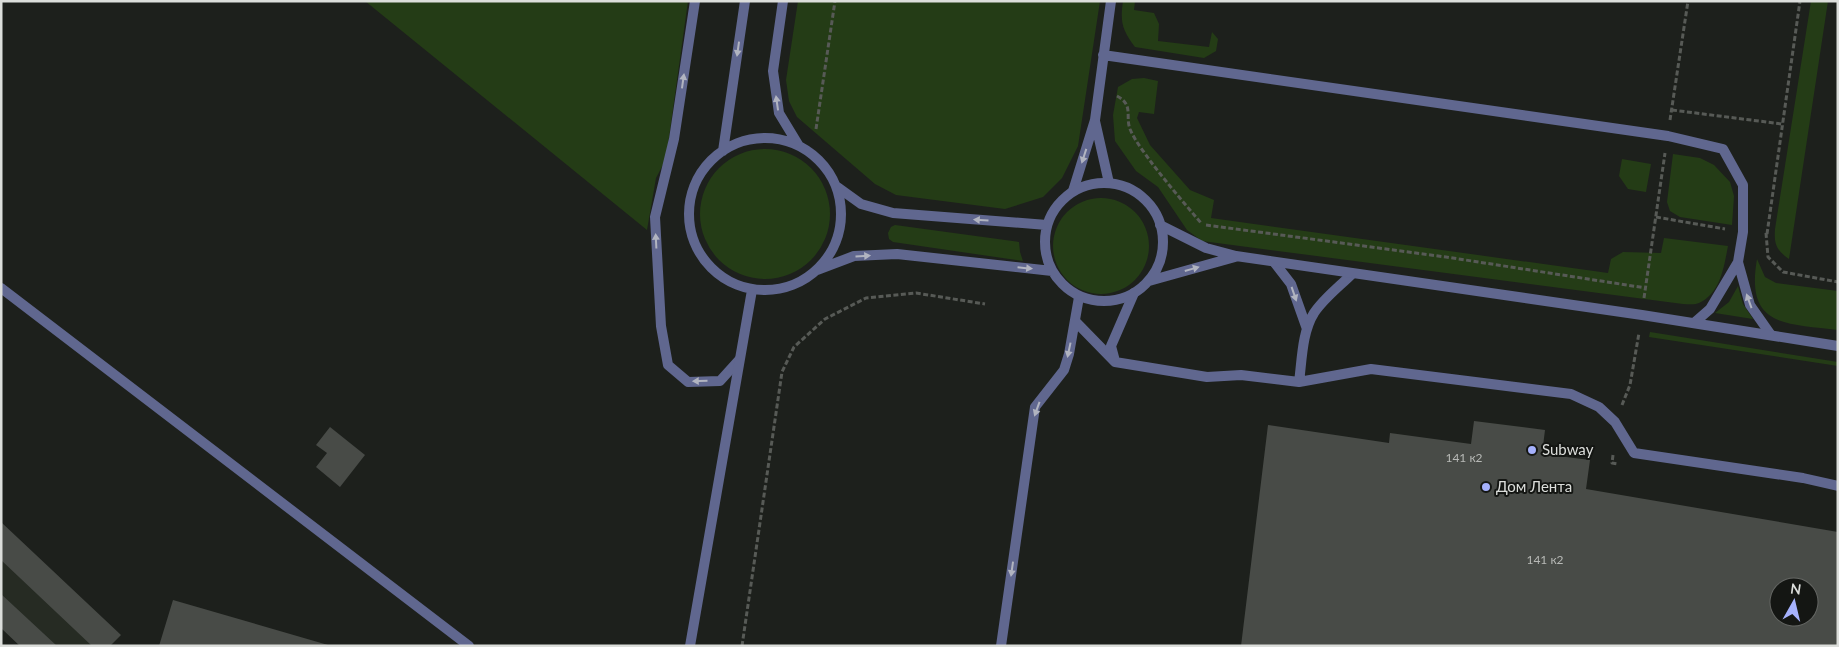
<svg xmlns="http://www.w3.org/2000/svg" width="1839" height="647" viewBox="0 0 1839 647" font-family="Lato,sans-serif">
<style>
.built{fill:#262b23}
.green{fill:#243c16}
.building{fill:#484b47;fill-rule:evenodd}
.lines{fill:none;stroke-linecap:round;stroke-linejoin:round}
.path{stroke:#575a56;stroke-width:3;stroke-dasharray:5 2.5;stroke-linecap:butt}
.service{stroke:#60678f;stroke-width:10}
.minor{stroke:#60678f;stroke-width:10}
.oneway{fill:#b1b4c0}
.poi-dot{fill:#a5b1fc;stroke:#141613;stroke-width:2}
.labels{text-anchor:middle;stroke-width:4;stroke-linejoin:round;paint-order:stroke}
.number-label{font-size:12px;fill:#b7b9b6}
.poi-label{font-size:15px;fill:#dcdedb;stroke:#141613;text-anchor:start}
</style>
<rect width="100%" height="100%" fill="#1d201c"/>
<!-- built -->
<path class="built" d="M1,523L110,646H20L1,628Z"/>
<!-- green -->
<path class="green" d="M365,1H688L666,159L656,178L647,230Z
M798,1H1100L1078,146L1062,178L1043,197L1005,209L896,195L875,184L797,117L789,101L786,80Z
M1123,1H1135L1134,10L1154,13L1159,24L1158,41L1209,47L1212,32L1218,39L1216,51L1204,58L1135,47C1122,30 1120,22 1123,1Z
M1811,1H1828L1789,259C1776,250 1774,244 1775,229Z
M1144,78L1158,81L1154,114L1139,112L1137,118L1150,145L1190,190L1214,200L1211,218L1608,273L1611,259L1623,252L1661,253L1664,238L1728,246C1724,266 1721,293 1699,303C1695,305 1688,304 1683,304L1202,241L1187,230L1158,187L1136,171L1115,141L1113,115L1118,87L1132,79Z
M700 214a65 65 0 1 1 130 0a65 65 0 1 1-130 0Z
M1673,154L1700,158L1714,165L1730,182L1734,196L1732,225L1680,217L1670,211L1667,202Z
M1622,159L1651,164L1646,192L1628,189L1619,176Z
M1053 246a48 48 0 1 1 96 0a48 48 0 1 1-96 0Z
M895,225L1019,242L1020,252L1023,261L893,242L889,239L888,233L891,227Z
M1757,259L1765,277L1776,283L1838,291V330C1786,323 1745,328 1757,259Z
M1738,286L1743,304L1753,319L1715,313L1729,302Z
M1650,332L1838,362V366L1649,337Z"/>
<!-- building -->
<path class="building" d="M1474,421L1545,430L1542,454L1590,460L1586,489L1838,532V646H1241L1268,425L1389,443L1390,433L1471,444ZM1779,587H1809V617H1779Z
M330,427L365,455L340,487L316,467L327,453L316,445Z
M1,522L121,635L110,646H92L1,560Z
M1,594L57,646H20L1,628Z
M173,600L328,645V646H159Z"/>
<g class="lines">
<!-- path -->
<path class="path" d="M1117,96C1134,105 1125,116 1130,129C1135,141 1144,152 1151,162C1167,183 1184,203 1201,223
M1672,110L1782,124
M1670,120L1688,1
M816,129L835,1
M1656,217L1725,229
M1206,225L1446,257L1646,288
M1766,233L1768,257L1783,272L1838,282
M1767,234L1800,1
M1644,298L1665,153
M1622,405L1630,385L1639,333
M1613,455L1612,463L1618,464
M742,646L782,372L794,347L825,319L866,298L916,293L985,304"/>
<!-- service -->
<path class="service" d="M695,1L674,139L655,217L661,326L668,365L688,382L720,381L739,360
M1103,55L1668,136L1723,149L1743,185V232L1738,262L1710,309L1694,323
M1095,121L1109,183
M1073,191L1095,120L1111,1
M1274,262L1291,284L1307,329
M1738,262L1750,305L1771,335
M1,288L469,646
M1075,321L1115,362L1207,377L1241,375L1299,382L1371,369L1571,394L1599,407L1615,422L1634,453L1803,478L1838,486
M1115,361L1111,346L1134,293
M1299,382C1302,360 1302,332 1314,313C1324,298 1340,286 1352,274
M1001,646L1035,407L1064,370L1069,354L1079,297"/>
<!-- minor -->
<path class="minor" d="M783,1L773,71L779,113L799,146
M689 214a76 76 0 1 1 152 0a76 76 0 1 1-152 0Z
M723,151L745,1
M1045 242a59 59 0 1 1 118 0a59 59 0 1 1-118 0Z
M836,186L861,204L893,213L1047,225
M1160,225L1206,248L1236,256L1642,315L1838,346
M817,270L854,256L897,254L1052,271
M1149,281L1235,257
M690,646L752,290"/>
</g>
<!-- one-way arrows -->
<defs><path id="oneway-solid" d="M-6-.8H1V-3.2L6.5 0L1 3.2V.8H-6Z" transform="scale(1.25)"/></defs>
<g class="oneway">
<use href="#oneway-solid" transform="translate(738 49) rotate(98)"/>
<use href="#oneway-solid" transform="translate(683 81) rotate(-82)"/>
<use href="#oneway-solid" transform="translate(777 103) rotate(-98)"/>
<use href="#oneway-solid" transform="translate(1084 156) rotate(108)"/>
<use href="#oneway-solid" transform="translate(981 220) rotate(-176)"/>
<use href="#oneway-solid" transform="translate(656 241) rotate(-93)"/>
<use href="#oneway-solid" transform="translate(863 256) rotate(-3)"/>
<use href="#oneway-solid" transform="translate(1025 268) rotate(6)"/>
<use href="#oneway-solid" transform="translate(1192 269) rotate(-16)"/>
<use href="#oneway-solid" transform="translate(1294 294) rotate(71)"/>
<use href="#oneway-solid" transform="translate(1749 301) rotate(-110)"/>
<use href="#oneway-solid" transform="translate(1069 350) rotate(102)"/>
<use href="#oneway-solid" transform="translate(700 381) rotate(179)"/>
<use href="#oneway-solid" transform="translate(1037 409) rotate(110)"/>
<use href="#oneway-solid" transform="translate(1012 569) rotate(98)"/>
</g>
<!-- markers -->
<g class="poi-dot">
<circle cx="1532" cy="450" r="5"/>
<circle cx="1486" cy="487" r="5"/>
</g>
<g class="labels">
<!-- number labels -->
<g class="number-label">
<text x="1464" y="462">141 к2</text>
<text x="1545" y="564">141 к2</text>
</g>
<!-- poi labels -->
<g class="poi-label">
<text x="1542" y="455">Subway</text>
<text x="1496" y="492">Дом Лента</text>
</g>
</g>
<!-- border -->
<rect width="1839" height="647" fill="none" stroke="#dcdedb" stroke-width="5"/>
<!-- north arrow -->
<g transform="translate(1794 602) rotate(8)"><circle r="24" fill="#141613" stroke="#646663"/>
<path d="M0-4L9 19L0 12L-9 19Z" fill="#a5b1fc"/>
<text y="-8" font-size="14" font-weight="bold" text-anchor="middle" fill="#dcdedb">N</text>
</g>
</svg>
